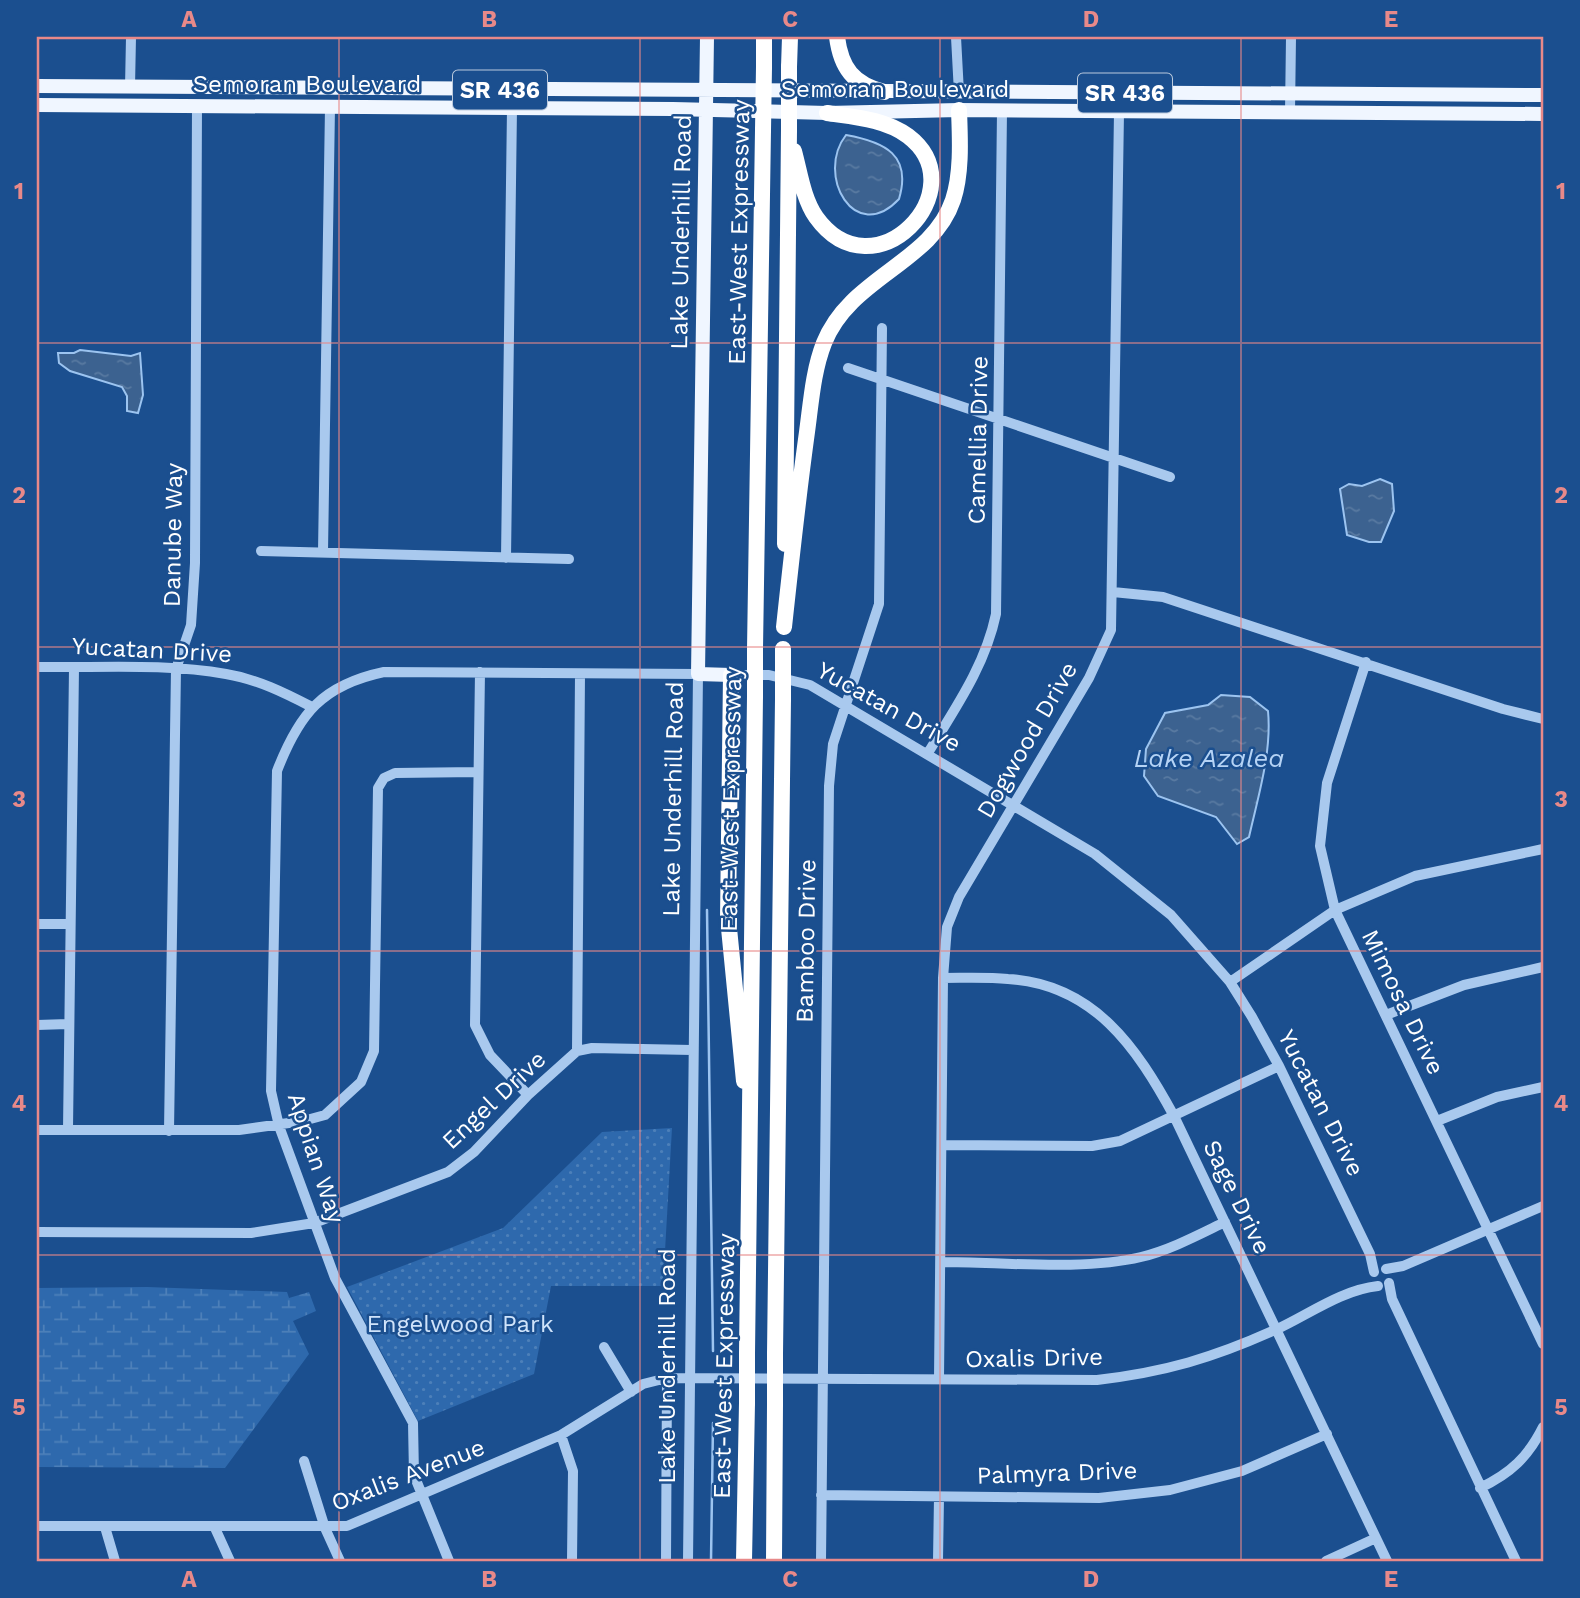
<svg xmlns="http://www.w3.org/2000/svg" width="1580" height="1598" viewBox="0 0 1580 1598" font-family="'Work Sans',sans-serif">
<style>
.wetland{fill:url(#wetland-marsh)}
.park{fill:url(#park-dots)}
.water{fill:url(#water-ripples);stroke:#9cc4f0;stroke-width:2}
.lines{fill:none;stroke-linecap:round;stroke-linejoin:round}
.stream{stroke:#9cc4f0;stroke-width:2.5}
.minor{stroke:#a9c9ee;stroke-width:10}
.major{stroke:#f0f6ff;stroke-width:14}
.highway{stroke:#fff;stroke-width:16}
.highway-bridge{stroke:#fff;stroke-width:16}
.grid{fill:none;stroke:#e88989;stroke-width:2;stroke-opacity:0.55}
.labels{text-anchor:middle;stroke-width:5;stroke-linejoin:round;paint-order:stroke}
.shield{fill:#1b4f8f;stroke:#bbcadd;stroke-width:2}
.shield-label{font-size:23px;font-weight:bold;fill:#fff}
.street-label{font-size:24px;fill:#fff;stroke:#1b4f8f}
.park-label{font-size:24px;fill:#cfe3fa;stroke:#1b4f8f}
.water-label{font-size:26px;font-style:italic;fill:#b5d3f5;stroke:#1b4f8f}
.neatline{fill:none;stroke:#e88989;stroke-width:2.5}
.grid-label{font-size:23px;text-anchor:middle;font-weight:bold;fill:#e88989}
</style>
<defs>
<pattern id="wetland-marsh" width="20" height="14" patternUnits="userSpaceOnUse" patternTransform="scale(1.75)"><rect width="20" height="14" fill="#2e69ad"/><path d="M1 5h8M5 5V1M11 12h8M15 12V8" fill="none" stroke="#4d80b9"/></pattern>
<pattern id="park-dots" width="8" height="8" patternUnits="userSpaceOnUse" patternTransform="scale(1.75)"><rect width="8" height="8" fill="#2e69ad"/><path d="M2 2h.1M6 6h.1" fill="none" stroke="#4d80b9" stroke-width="1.8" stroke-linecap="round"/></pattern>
<pattern id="water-ripples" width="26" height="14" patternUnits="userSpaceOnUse" patternTransform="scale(1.75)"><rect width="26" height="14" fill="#3c6290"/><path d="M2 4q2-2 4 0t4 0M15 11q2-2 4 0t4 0" fill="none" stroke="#597aa1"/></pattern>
</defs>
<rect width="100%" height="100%" fill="#1b4f8f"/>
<!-- wetland -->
<path class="wetland" d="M147,1287L287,1292L289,1298L309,1292L316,1311L293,1321L309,1354L225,1468L37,1467V1288Z"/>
<!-- park -->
<path class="park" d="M672,1128L663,1286H551L534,1374L418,1421L347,1287L503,1228L602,1132Z"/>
<!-- water -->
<path class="water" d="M846,135C885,142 912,155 899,199C855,246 815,175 846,135Z
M80,350L131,356L140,353L143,395L138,413L127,411V396L122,387L70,371L59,363L58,353H74Z
M1380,479L1392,484L1394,511L1381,542H1369L1347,535L1340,489L1349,484L1362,486Z
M1221,695L1250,697L1268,711C1272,752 1258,797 1249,837L1237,844L1216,817L1158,796L1144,776L1146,749L1165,713L1208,705Z"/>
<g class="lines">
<!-- stream -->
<path class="stream" d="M707,910L713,1351
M711,1561L713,1423"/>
<!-- minor -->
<path class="minor" d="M956,37L959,93
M130,87L131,37
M1290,112L1291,37
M848,368L1170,477
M261,551L569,559
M323,552L330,107
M506,558L512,108
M1113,592L1163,597L1503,709L1543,719
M1366,662L1327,783L1320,846L1335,910L1543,1344
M37,667C99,668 165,663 226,674C257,679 285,693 312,707
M480,672L475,1025L490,1055L528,1095
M731,675H769L810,685L1095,854L1171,915L1230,982L1252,1017L1279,1066L1370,1254L1374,1272
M928,753C956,707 985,666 996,614L1002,111
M37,924H70
M943,978C965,978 987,977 1008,979C1094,984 1137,1048 1174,1116L1387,1561
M1230,982L1335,910L1415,876L1543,849
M1386,1015L1464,985L1543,967
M37,1025L68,1024
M577,1051L580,674
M1437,1121L1497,1097L1543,1087
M68,1129L74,668
M37,1130H239L303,1121L325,1115L361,1082L374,1051L378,788L384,778L395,773L478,772
M169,1131L176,669L191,625L195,563L197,106
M943,1145L1092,1146L1120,1141L1279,1066
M37,1232L251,1233L314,1223L448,1172L474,1152L528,1095L577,1051L592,1048L692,1050
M942,1262C1002,1262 1083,1271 1141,1257C1170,1250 1198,1235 1225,1222
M1386,1269L1403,1266L1543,1206
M1389,1283L1392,1299L1516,1561
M604,1347L631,1392
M939,1379L943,978L947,927L959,897L1089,678L1111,630L1119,112
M561,1435L573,1471L572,1561
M304,1461L325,1528L340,1561
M1480,1488C1511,1473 1528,1457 1543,1427
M821,1495L1099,1498L1170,1490L1242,1471L1327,1434
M37,1526H347L561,1435L643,1384L667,1378L1097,1380C1165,1372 1213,1358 1275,1330C1308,1315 1341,1290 1378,1286
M105,1527L115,1561
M215,1528L230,1561
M449,1561L414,1475L413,1423L335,1278L279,1126L271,1091L277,771C299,714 322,685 384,672L698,674L688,1561
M666,1561L667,1378
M821,1561L829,786L833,744L879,604L882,328
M938,1561L939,1497
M1326,1561L1376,1538"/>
<!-- major -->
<path class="major" d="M707,37L698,674L731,675
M37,86L1543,95
M37,105L673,109L827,113L959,110L1543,114"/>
<!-- highway -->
<path class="highway" d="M837,37C841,68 853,84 884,92
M764,67V37
M789,67L790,37
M794,151C800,173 803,198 816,217C874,298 978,189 908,136C885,119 854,117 827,113
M785,544L789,130
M784,627C791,562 798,497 807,432C811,403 813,371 824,343C850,277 932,263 953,200C962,173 960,138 959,110
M755,649L763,130
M731,675L728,918L744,1081
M747,1354L755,696
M775,1354L783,699
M744,1561L747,1403
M774,1561L775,1404"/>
<!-- highway-bridge -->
<path class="highway-bridge" d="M763,130L764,67
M789,130V67
M755,696V649
M783,699V649
M747,1403V1354
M775,1404V1354"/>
</g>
<!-- grid -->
<path class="grid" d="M339,37V1561M640,37V1561M940,37V1561M1241,37V1561M37,343H1543M37,647H1543M37,951H1543M37,1255H1543"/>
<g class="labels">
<!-- shield labels -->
<g class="shield">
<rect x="453" y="70.5" width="94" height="39" rx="5"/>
<rect x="1078" y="73.5" width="94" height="39" rx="5"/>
</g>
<g class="shield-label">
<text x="500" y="98">SR 436</text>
<text x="1125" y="101">SR 436</text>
</g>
<!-- street labels -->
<g class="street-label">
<text x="307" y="92">Semoran Boulevard</text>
<text x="895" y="97">Semoran Boulevard</text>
<text transform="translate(681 232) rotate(-89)" y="8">Lake Underhill Road</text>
<text transform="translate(739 232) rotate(-89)" y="8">East-West Expressway</text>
<text transform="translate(978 440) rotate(-89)" y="8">Camellia Drive</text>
<text transform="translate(173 535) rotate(-89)" y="8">Danube Way</text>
<text transform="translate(152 650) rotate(3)" y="8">Yucatan Drive</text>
<text transform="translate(889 707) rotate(29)" y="8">Yucatan Drive</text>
<text transform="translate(1027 740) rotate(-60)" y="8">Dogwood Drive</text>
<text transform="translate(673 799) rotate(-89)" y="8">Lake Underhill Road</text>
<text transform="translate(731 799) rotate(-89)" y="8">East-West Expressway</text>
<text transform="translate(806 941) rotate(-89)" y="8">Bamboo Drive</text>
<text transform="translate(1403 1002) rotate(64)" y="8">Mimosa Drive</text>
<text transform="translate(494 1100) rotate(-43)" y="8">Engel Drive</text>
<text transform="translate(1321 1103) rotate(63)" y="8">Yucatan Drive</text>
<text transform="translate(316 1158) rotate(72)" y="8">Appian Way</text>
<text transform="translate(1237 1197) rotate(64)" y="8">Sage Drive</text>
<text transform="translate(1034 1358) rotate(-1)" y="8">Oxalis Drive</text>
<text transform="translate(667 1366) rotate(-90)" y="8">Lake Underhill Road</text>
<text transform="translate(724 1366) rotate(-89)" y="8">East-West Expressway</text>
<text transform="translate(1057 1473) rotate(-2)" y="8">Palmyra Drive</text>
<text transform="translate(408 1475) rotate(-21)" y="8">Oxalis Avenue</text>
</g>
<!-- park labels -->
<g class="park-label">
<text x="460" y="1332">Engelwood Park</text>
</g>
<!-- water labels -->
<g class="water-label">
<text x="1209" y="767">Lake Azalea</text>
</g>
</g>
<!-- border -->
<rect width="1580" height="1598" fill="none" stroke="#1b4f8f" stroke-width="77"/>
<rect x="38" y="38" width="1504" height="1522" class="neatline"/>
<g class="grid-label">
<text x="189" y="27">A</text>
<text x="489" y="27">B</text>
<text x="790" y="27">C</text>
<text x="1091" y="27">D</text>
<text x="1391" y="27">E</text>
<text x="19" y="199">1</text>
<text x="1561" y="199">1</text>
<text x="19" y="503">2</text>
<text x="1561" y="503">2</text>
<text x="19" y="807">3</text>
<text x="1561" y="807">3</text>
<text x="19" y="1111">4</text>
<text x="1561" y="1111">4</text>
<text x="19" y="1415">5</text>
<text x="1561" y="1415">5</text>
<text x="189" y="1587">A</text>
<text x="489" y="1587">B</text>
<text x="790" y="1587">C</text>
<text x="1091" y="1587">D</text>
<text x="1391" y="1587">E</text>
</g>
</svg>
